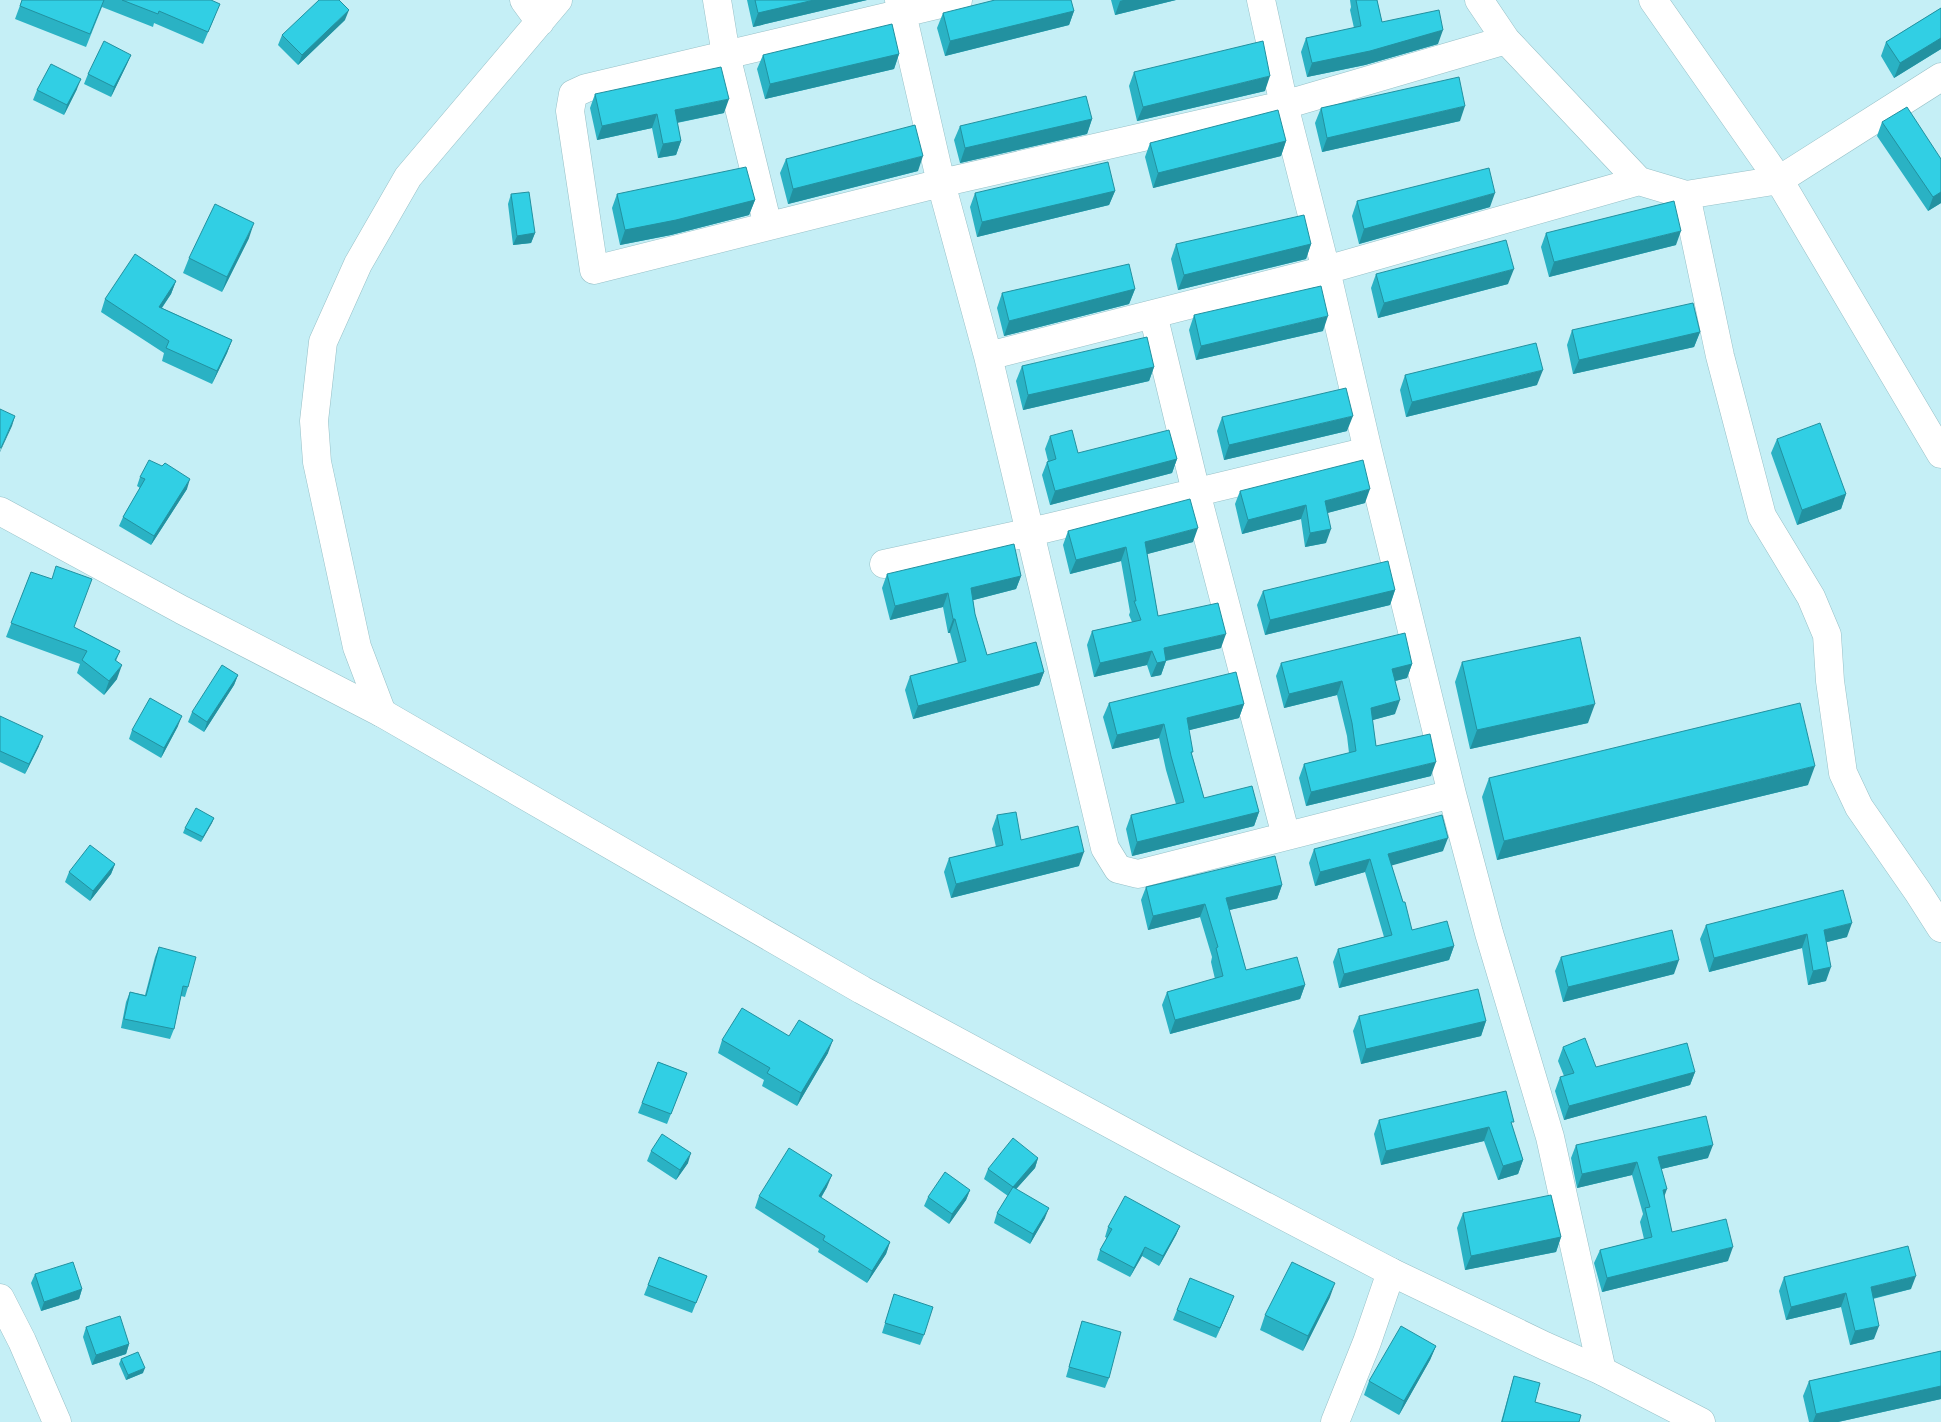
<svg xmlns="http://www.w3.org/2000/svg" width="1941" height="1422" viewBox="0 0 1941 1422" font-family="Cabin,sans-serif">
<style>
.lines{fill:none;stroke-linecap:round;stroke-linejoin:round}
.minor-casing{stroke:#97c0c7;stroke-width:29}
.major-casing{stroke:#97c0c7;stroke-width:29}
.minor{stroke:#fff;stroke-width:28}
.major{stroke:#fff;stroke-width:28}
.wall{fill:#2ab2c4}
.shaded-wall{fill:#2291a0}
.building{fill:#31cfe4;stroke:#2291a0}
</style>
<rect width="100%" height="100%" fill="#c5eff6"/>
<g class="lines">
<!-- minor casing -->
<g class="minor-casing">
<path id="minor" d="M524,0L540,22
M717,0L726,55L768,226
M899,0L941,183L988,356L1105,848L1118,869L1138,874L1452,794
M958,0L586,88L573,94L570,111L594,270L941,183L1284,105L1506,40
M1261,0L1284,105L1326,270L1368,451L1452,794L1489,933L1550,1137L1602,1371
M1479,0L1506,40L1639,181L1686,195L1720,356L1762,516L1811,597L1827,635L1830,681L1843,773L1859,807L1918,892L1941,928
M1653,0L1779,180L1941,454
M1686,195L1779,180L1941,77
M1153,314L1196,492L1286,836
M988,356L1326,270L1639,181
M884,564L1031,532L1368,451
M382,713L357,647L317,462L314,421L323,342L358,264L408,177L558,0
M0,1298L22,1341L57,1422
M1335,1422L1367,1342L1391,1272"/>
</g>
<!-- major casing -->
<g class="major-casing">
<path id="major" d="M0,511L182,610L382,713L862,990L1177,1160L1391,1272L1545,1346L1602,1371L1701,1422"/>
</g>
<!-- minor -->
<use href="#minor" class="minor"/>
<!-- major -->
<use href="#major" class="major"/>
</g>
<!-- wall -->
<path class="wall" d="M22,0H211L215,16L203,44L154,23L153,27L102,7L86,47L15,19Z
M747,0H867L753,27Z
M1111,0H1176L1115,15Z
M1350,0H1377L1382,22L1438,44L1365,65L1307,77L1301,52L1306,38L1354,28L1350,10L1351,7Z
M1941,8V49L1894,78L1881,56L1886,42Z
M1074,11L1069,25L945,56L937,28L943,13Z
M345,20L298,65L278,45L282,35Z
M899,54L894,69L765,99L757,69L763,55Z
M131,55L127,64L111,97L84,84L88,74Z
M1134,72L1265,91L1137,121L1129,86Z
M77,89L64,115L33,100L37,90Z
M595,94L724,113L677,123L681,141L676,155L658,158L652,128L597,140L590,108Z
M1321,108L1460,121L1322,152L1315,123Z
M1092,119L1087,134L960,163L954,140L960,126Z
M1882,122L1941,159V203L1928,211L1877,136Z
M1286,141L1281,156L1153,188L1145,157L1150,143Z
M786,159L918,171L788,204L780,173Z
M1115,191L1109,205L977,237L970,207L975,193Z
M511,194L535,233L531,243L513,245L508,204Z
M617,194L755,200L749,215L671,235L620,245L612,208Z
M1357,201L1490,207L1359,244L1352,216Z
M1546,233L1676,245L1549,277L1541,247Z
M249,238L222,292L183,273L189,258Z
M1176,244H1311L1306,259L1178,290L1171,259Z
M1376,274L1508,284L1378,318L1371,288Z
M176,281L171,294L162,308L232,340L227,353L212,384L162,361L164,353L101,312L105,299Z
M1135,289L1129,304L1004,336L997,308L1002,293Z
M1194,315L1323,331L1196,360L1189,330Z
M1572,330L1700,332L1694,347L1573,374L1567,345Z
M1022,366L1154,367L1149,381L1023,410L1016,381Z
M1405,375L1537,385L1406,417L1400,390Z
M1222,417L1347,431L1224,460L1217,431Z
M1050,436L1078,453L1177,459L1172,473L1050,505L1042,475L1047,462L1048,461L1045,449Z
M1777,439L1846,494L1841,509L1797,525L1771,453Z
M140,477L187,489L151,545L119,526L123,517L140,488L137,486Z
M1240,491L1365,503L1327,513L1326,543L1305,547L1301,519L1242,534L1235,504Z
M1068,531L1193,542L1147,554L1158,616L1221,648L1166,661L1161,675L1151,677L1147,665L1094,677L1087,645L1092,631L1132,622L1129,615L1130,612L1121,561L1070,574L1063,545Z
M31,572L74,627L120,651L116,661L117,679L104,695L77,673L80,664L6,637Z
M887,574L1021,576L1016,589L973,600L975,614L987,655L1044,672L1039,685L913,719L905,690L910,676L958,663L950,633H948L943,607L890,620L882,588Z
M1395,590L1390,605L1265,635L1257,605L1263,591Z
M1462,662L1588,723L1470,749L1455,682Z
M1281,663L1412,664L1407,678L1395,681V714L1372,720L1376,746L1431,776L1306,806L1299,778L1304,764L1349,753L1347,736L1337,695L1284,708L1276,676Z
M238,675L234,685L204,732L188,722L192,712Z
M1109,703L1244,704L1239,718L1189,730L1192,755L1204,798L1259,812L1254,826L1132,856L1126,829L1131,815L1176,804L1166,770L1159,738L1112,749L1103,717Z
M0,716L39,746L25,774L0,762Z
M178,726L161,758L129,739L132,730Z
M1489,778L1808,785L1497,860L1482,797Z
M997,815L1021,840L1079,866L951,898L944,872L949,858L996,847L992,829Z
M214,818L201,842L183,833L185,828Z
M1314,849L1443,851L1391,865L1412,930L1454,946L1449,960L1339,988L1333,962L1338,949L1384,937L1365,872L1315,886L1309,863Z
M115,864L111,874L90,901L65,882L69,872Z
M1282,885L1277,899L1229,910L1246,970L1305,985L1300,999L1170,1034L1162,1005L1167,992L1215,979L1211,962L1212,957L1200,917L1148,930L1141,900L1146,887Z
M1706,925L1847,937L1827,942L1826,981L1808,985L1802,948L1709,972L1700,939Z
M159,947L188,987L185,997L181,996L174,1029L170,1039L121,1028L126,1002L130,992L145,995L155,957Z
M1561,957L1674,974L1563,1002L1555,971Z
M1359,1016L1486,1021L1481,1036L1361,1064L1353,1031Z
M789,1036L828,1053L797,1106L762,1086L764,1080L718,1053L722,1040Z
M1563,1047L1596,1067L1695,1072L1690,1085L1564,1120L1555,1091L1560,1077L1564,1076L1558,1061Z
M658,1062L687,1073L667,1124L638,1113Z
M1379,1120L1512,1126L1523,1160L1518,1174L1498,1180L1484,1141L1381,1165L1374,1134Z
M1576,1145L1708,1158L1661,1169L1664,1196L1672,1232L1728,1261L1602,1292L1594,1263L1600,1250L1644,1239L1640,1222L1643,1214L1632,1175L1577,1188L1571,1158Z
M651,1151L688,1163L676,1180L647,1161Z
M1038,1158L1035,1168L1016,1189L1045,1218L1030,1244L994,1223L997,1213L1008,1196L984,1179L988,1169Z
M827,1187L821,1198L890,1242L886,1254L867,1283L818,1252L819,1249L755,1208L759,1196Z
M970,1190L966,1200L949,1224L924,1206L928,1197Z
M1463,1213L1561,1237L1556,1252L1465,1270L1457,1228Z
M1180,1226L1176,1235L1159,1266L1142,1256L1130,1277L1097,1260L1100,1250L1107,1238L1105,1237L1108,1227Z
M659,1257L707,1276L692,1313L644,1295Z
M35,1274L82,1289L79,1299L41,1311L31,1283Z
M1784,1277L1911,1289L1873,1299L1874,1339L1850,1345L1841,1307L1786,1320L1779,1291Z
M894,1294L924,1335L920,1345L882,1333Z
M1330,1297L1303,1351L1260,1330L1265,1315Z
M1230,1306L1216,1338L1173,1320L1177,1310Z
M1082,1321L1109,1378L1105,1388L1066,1377L1079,1331Z
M86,1327L129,1344L126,1354L92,1365L83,1337Z
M1436,1346L1430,1360L1399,1415L1364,1395L1369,1381Z
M1941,1351V1399L1838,1422H1809L1803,1396L1809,1381Z
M121,1359L143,1373L126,1380L119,1364Z
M1514,1376L1535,1402L1579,1422H1501L1511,1386Z"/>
<!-- shaded-wall -->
<path class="shaded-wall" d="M814,0H867L753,27L758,13Z
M1123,0H1176L1115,15L1120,1Z
M349,10L345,20L298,65L302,55Z
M1074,11L1069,25L945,56L950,41Z
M1443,30L1438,44L1365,65L1307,77L1312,63Z
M1941,38V49L1894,78L1900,63Z
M899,54L894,69L765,99L770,84Z
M131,55L127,64L111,97L114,87Z
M1270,76L1265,91L1137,121L1143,107Z
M81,79L77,89L64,115L67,105Z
M729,99L724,113L670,124L675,110Z
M1465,106L1460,121L1322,152L1327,138Z
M657,114L652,128L597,140L602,126Z
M1092,119L1087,134L960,163L965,148Z
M681,141L676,155L658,158L663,144Z
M1286,141L1281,156L1153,188L1158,173Z
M923,156L918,171L788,204L793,189Z
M1115,191L1109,205L977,237L982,222Z
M1941,192V203L1928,211L1933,197Z
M1495,193L1490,207L1359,244L1364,229Z
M755,200L749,215L671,235L620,245L625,230Z
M254,223L249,238L222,292L227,277Z
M1681,231L1676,245L1549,277L1554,262Z
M535,233L531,243L513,245L517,236Z
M1311,244L1306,259L1178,290L1184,275Z
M1514,269L1508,284L1378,318L1384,303Z
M176,281L171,294L154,319L159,307Z
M1135,289L1129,304L1004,336L1009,321Z
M1328,316L1323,331L1196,360L1201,346Z
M1700,332L1694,347L1573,374L1579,360Z
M232,340L227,353L212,384L217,371Z
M1154,367L1149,381L1023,410L1028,395Z
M1543,370L1537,385L1406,417L1412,402Z
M15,416L12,426L0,452V451Z
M1353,416L1347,431L1224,460L1229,445Z
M1177,459L1172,473L1050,505L1055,491Z
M190,479L187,489L151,545L154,536Z
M1370,489L1365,503L1320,515L1325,501Z
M1846,494L1841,509L1797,525L1802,510Z
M1306,505L1301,519L1242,534L1248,520Z
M1198,528L1193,542L1140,556L1145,542Z
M1331,529L1326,543L1305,547L1310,533Z
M1126,547L1121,561L1070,574L1076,560Z
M1021,576L1016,589L966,602L971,588Z
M1395,590L1390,605L1265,635L1270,620Z
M948,593L943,607L890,620L895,606Z
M953,619H955L950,633H948Z
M1226,634L1221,648L1159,662L1164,648Z
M1152,651L1147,665L1094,677L1100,663Z
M1166,661L1161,675L1151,677L1157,663Z
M1412,664L1407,678L1387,683L1392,669Z
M122,665L117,679L104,695L109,681Z
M1044,672L1039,685L913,719L918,706Z
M238,675L234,685L204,732L207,722Z
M1342,681L1337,695L1284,708L1289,694Z
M1400,700L1395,714L1366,722L1371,708Z
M1244,704L1239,718L1182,732L1187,718Z
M1595,704L1588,723L1470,749L1477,730Z
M182,716L178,726L161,758L164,748Z
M1164,724L1159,738L1112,749L1117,735Z
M43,736L39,746L25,774L29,764Z
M1436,762L1431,776L1306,806L1311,792Z
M1815,766L1808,785L1497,860L1504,841Z
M1259,812L1254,826L1132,856L1137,842Z
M214,818L212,823L201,842L203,837Z
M1448,838L1443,851L1383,868L1388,854Z
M1084,852L1079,866L951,898L956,884Z
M1370,859L1365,872L1315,886L1320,872Z
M115,864L111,874L90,901L93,891Z
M1282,885L1277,899L1221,912L1226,898Z
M1205,904L1200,917L1148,930L1153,916Z
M1852,923L1847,937L1819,944L1824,930Z
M1807,934L1802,948L1709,972L1714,958Z
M1454,946L1449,960L1339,988L1344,974Z
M1679,960L1674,974L1563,1002L1568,987Z
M1831,967L1826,981L1808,985L1813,971Z
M1305,985L1300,999L1170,1034L1175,1020Z
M1486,1021L1481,1036L1361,1064L1366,1049Z
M833,1040L828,1053L797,1106L801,1093Z
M1695,1072L1690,1085L1564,1120L1569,1106Z
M1489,1127L1484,1141L1381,1165L1386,1151Z
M1713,1145L1708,1158L1653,1171L1658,1157Z
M691,1153L688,1163L676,1180L680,1170Z
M1038,1158L1035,1168L1009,1197L1013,1187Z
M1523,1160L1518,1174L1498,1180L1503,1166Z
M1637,1162L1632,1175L1577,1188L1582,1174Z
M832,1175L827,1187L814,1209L819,1196Z
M1667,1189L1662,1203L1663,1190Z
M970,1190L966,1200L949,1224L952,1214Z
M1049,1208L1045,1218L1030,1244L1033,1234Z
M1180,1226L1176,1235L1159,1266L1163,1256Z
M1561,1237L1556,1252L1465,1270L1471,1256Z
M890,1242L886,1254L867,1283L872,1271Z
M1145,1247L1142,1256L1130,1277L1134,1268Z
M1733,1247L1728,1261L1602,1292L1607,1278Z
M1916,1276L1911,1289L1866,1300L1871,1287Z
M1335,1283L1330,1297L1303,1351L1308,1336Z
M82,1289L79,1299L41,1311L44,1302Z
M1846,1293L1841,1307L1786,1320L1791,1307Z
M1234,1296L1230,1306L1216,1338L1220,1328Z
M1879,1326L1874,1339L1850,1345L1855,1331Z
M129,1344L126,1354L92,1365L96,1355Z
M1436,1346L1430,1360L1399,1415L1404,1401Z
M145,1368L143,1373L126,1380L128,1375Z
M1941,1386V1399L1838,1422H1813L1816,1414Z"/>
<!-- building -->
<path class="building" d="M22,0H104L90,34L20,6Z
M122,0H211L220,4L208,32L159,11L158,14Z
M319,0H339L349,10L302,55L282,35Z
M755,0H814L758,13Z
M995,0H1071L1074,11L950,41L943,13Z
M1356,0H1377L1382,22L1439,10L1443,30L1370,51L1312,63L1306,38L1361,26Z
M1941,8V38L1900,63L1886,42Z
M892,24L899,54L770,84L763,55Z
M104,41L131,55L114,87L88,74Z
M1263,41L1270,76L1143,107L1134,72Z
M51,64L81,79L67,105L37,90Z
M721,67L729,99L675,110L681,141L663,144L657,114L602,126L595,94Z
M1459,77L1465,106L1327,138L1321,108Z
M1086,96L1092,119L965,148L960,126Z
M1907,107L1941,159V192L1933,197L1882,122Z
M1278,110L1286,141L1158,173L1150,143Z
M915,125L923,156L793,189L786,159Z
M1108,162L1115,191L982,222L975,193Z
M746,167L755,200L676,220L625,230L617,194Z
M1489,168L1495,193L1364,229L1357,201Z
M529,192L535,233L517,236L511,194Z
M1674,201L1681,231L1554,262L1546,233Z
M215,204L254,223L227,277L189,258Z
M1304,215L1311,244L1184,275L1176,244Z
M1506,240L1514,269L1384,303L1376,274Z
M135,254L176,281L159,307L232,340L217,371L166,348L169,341L105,299Z
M1129,264L1135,289L1009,321L1002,293Z
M1321,286L1328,316L1201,346L1194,315Z
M1693,303L1700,332L1579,360L1572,330Z
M1147,337L1154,367L1028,395L1022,366Z
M1536,343L1543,370L1412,402L1405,375Z
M1346,388L1353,416L1229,445L1222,417Z
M0,409L15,416L1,448H0Z
M1820,423L1846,494L1802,510L1777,439Z
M1072,430L1078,453L1169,430L1177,459L1055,491L1047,462L1056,459L1050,436Z
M149,460L162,466L165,463L190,479L154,536L123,517L145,479L140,477Z
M1363,460L1370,489L1325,501L1331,529L1310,533L1306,505L1248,520L1240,491Z
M1190,499L1198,528L1145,542L1158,616L1218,603L1226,634L1164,648L1166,661L1157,663L1152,651L1100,663L1092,631L1141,620L1134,601H1136L1126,547L1076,560L1068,531Z
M1014,544L1021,576L971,588L975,614L987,655L1036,642L1044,672L918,706L910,676L966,661L955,619H953L948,593L895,606L887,574Z
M1388,561L1395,590L1270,620L1263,591Z
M56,566L92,579L74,627L120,651L115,660L122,665L109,681L82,660L87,651L11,623L31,572L52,579Z
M1405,633L1412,664L1392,669L1400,700L1371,708L1376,746L1430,734L1436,762L1311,792L1304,764L1356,751L1352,723L1342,681L1289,694L1281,663Z
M1580,637L1595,704L1477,730L1462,662Z
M222,665L238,675L207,722L192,712Z
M1236,672L1244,704L1187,718L1193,752H1191L1204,798L1252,786L1259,812L1137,842L1131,815L1184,802L1171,756L1164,724L1117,735L1109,703Z
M150,698L182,716L164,748L132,730Z
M1800,703L1815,766L1504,841L1489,778Z
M0,716L43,736L29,764L0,751Z
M196,808L214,818L203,837L185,828Z
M1016,812L1021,840L1078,826L1084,852L956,884L949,858L1003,845L997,815Z
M1442,815L1448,838L1388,854L1403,902H1405L1412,930L1447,921L1454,946L1344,974L1338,949L1392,935L1370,859L1320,872L1314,849Z
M90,845L115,864L93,891L69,872Z
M1275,856L1282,885L1226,898L1246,970L1297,957L1305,985L1175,1020L1167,992L1223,976L1216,948L1218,947L1205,904L1153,916L1146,887Z
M1843,890L1852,923L1824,930L1831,967L1813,971L1807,934L1714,958L1706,925Z
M1672,930L1679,960L1568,987L1561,957Z
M159,947L196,957L188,987L183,986L174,1029L124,1019L130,992L146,996Z
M1478,989L1486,1021L1366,1049L1359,1016Z
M742,1008L789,1036L799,1020L833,1040L801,1093L767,1073L770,1068L722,1040Z
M1585,1038L1596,1067L1687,1043L1695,1072L1569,1106L1560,1077L1574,1073L1563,1047Z
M658,1062L687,1073L671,1114L642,1103Z
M1506,1091L1514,1122H1511L1523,1160L1503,1166L1489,1127L1386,1151L1379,1120Z
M1706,1116L1713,1145L1658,1157L1667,1189L1663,1190L1672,1232L1726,1219L1733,1247L1607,1278L1600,1250L1652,1237L1645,1208L1650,1207L1637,1162L1582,1174L1576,1145Z
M662,1134L691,1153L680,1170L651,1151Z
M1013,1138L1038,1158L1013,1187L988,1169Z
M789,1148L832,1175L819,1196L890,1242L872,1271L823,1240L825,1236L759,1196Z
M945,1172L970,1190L952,1214L928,1197Z
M1013,1187L1049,1208L1033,1234L997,1213Z
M1551,1195L1561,1237L1471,1256L1463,1213Z
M1125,1196L1180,1226L1163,1256L1145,1247L1134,1268L1100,1250L1112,1229L1108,1227Z
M1908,1246L1916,1276L1871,1287L1879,1326L1855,1331L1846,1293L1791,1307L1784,1277Z
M659,1257L707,1276L696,1303L648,1285Z
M73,1262L82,1289L44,1302L35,1274Z
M1292,1262L1335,1283L1308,1336L1265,1315Z
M1190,1278L1234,1296L1220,1328L1177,1310Z
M894,1294L933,1307L924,1335L885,1323Z
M120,1316L129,1344L96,1355L86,1327Z
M1082,1321L1121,1332L1109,1378L1069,1367Z
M1401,1326L1436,1346L1404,1401L1369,1381Z
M1941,1351V1386L1816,1414L1809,1381Z
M138,1352L145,1368L128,1375L121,1359Z
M1514,1376L1540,1383L1535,1402L1581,1415L1579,1422H1502Z"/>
</svg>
